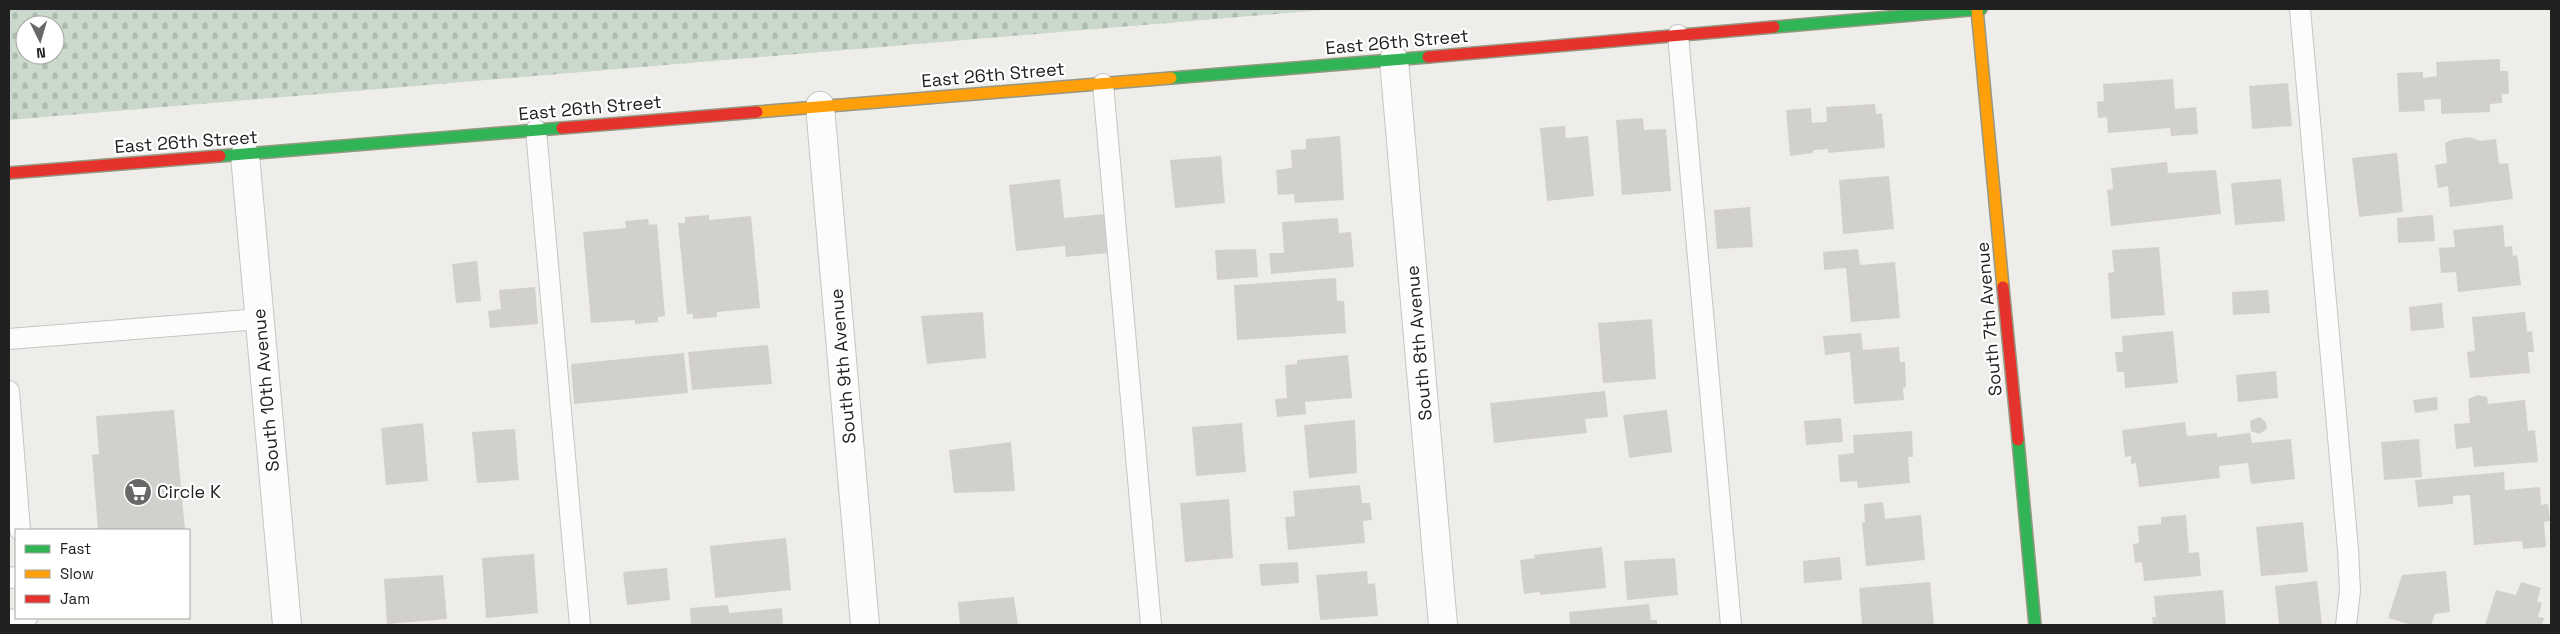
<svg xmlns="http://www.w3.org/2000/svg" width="2560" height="634" viewBox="0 0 2560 634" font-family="'Space Grotesk',sans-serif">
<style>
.cemetery{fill:url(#cemetery-stones);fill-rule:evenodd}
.building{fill:#d2d0cd}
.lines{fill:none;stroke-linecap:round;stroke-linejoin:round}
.lane-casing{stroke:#c6c5c4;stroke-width:22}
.street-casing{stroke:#c6c5c4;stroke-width:30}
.fast-casing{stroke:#959882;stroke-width:14}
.slow-casing{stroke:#959882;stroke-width:14}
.jam-casing{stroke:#959882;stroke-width:14}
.lane{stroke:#fdfcfc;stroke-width:20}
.street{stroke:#fdfcfc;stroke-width:28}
.fast{stroke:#30b455;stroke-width:11}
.slow{stroke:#ff9f0a;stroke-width:11}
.jam{stroke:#e5322d;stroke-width:11}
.labels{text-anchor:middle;stroke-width:4.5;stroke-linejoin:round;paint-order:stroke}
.street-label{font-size:18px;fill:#212121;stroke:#fff}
.poi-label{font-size:18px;fill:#212121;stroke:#fff;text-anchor:start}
</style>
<defs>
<pattern id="cemetery-stones" width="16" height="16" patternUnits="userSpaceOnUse" patternTransform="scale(1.25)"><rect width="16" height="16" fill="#cad9cb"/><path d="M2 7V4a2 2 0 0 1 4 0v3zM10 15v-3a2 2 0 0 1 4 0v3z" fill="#adbaae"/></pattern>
</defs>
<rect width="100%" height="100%" fill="#efedea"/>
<!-- cemetery -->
<path class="cemetery" d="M9,9H1335L9,120ZM25,25H55V55H25Z"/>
<!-- building -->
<path class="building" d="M2500,59V71H2508L2509,94H2502V103L2490,104V112L2441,114V99L2424,100L2425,111L2399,112L2397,73L2423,72V78L2437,76L2436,62Z
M2173,79L2175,109L2196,107L2198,134L2171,136L2170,128L2108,133L2107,117L2098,118L2097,102L2104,101L2103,84Z
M2288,83L2292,126L2252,129L2249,86Z
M1875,104L1876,114L1882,113L1885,148L1828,153V149L1813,150V153L1790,156L1786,110L1811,108L1812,123L1827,122L1826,107Z
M1643,118L1644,130L1666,129L1671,191L1622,195L1616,120Z
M1565,126L1566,138L1588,136L1594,196L1547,201L1540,128Z
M1340,136L1344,200L1295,203L1294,194L1278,195L1276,170L1292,168L1291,150L1306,149V139Z
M2470,137L2480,141L2496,139L2499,164L2508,163L2513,199L2450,207L2448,186L2438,188L2435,165L2447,163L2445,143L2451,140Z
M2397,153L2403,212L2359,217L2352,158Z
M1221,156L1225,203L1175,208L1170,160Z
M2167,162L2168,173L2216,170L2221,214L2111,226L2107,190L2113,189L2111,168Z
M1889,176L1894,229L1843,234L1839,180Z
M1060,179L1064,218L1106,214L1109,253L1066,257L1065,246L1016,251L1009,185Z
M2281,179L2285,221L2235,225L2231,183Z
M1750,207L1753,247L1717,249L1714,210Z
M709,215V220L751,216L760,308L717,312V317L693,319V314H687L678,223H685V217Z
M2433,215L2435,241L2398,243L2397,218Z
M1338,218L1339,233L1351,232L1354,267L1271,274L1269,253H1284L1282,222Z
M648,219L649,225L657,224L665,316L658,317V322L635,324V320L591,323L583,232L626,228L625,221Z
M2503,225L2505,247L2512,246L2513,256L2517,255L2521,285L2458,292L2456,272L2441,273L2439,248L2455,247L2453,230Z
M2159,247L2165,315L2111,319L2108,273L2114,272L2112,250Z
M1256,249L1258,277L1217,280L1215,250Z
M1858,249L1860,265L1895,262L1900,318L1851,322L1846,268L1824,270L1823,252Z
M477,261L481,301L456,303L452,264Z
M1336,278L1337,301H1344L1346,333L1237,340L1234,285Z
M535,287L538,324L490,328L488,311L501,309L499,290Z
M2268,290L2270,313L2233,315L2232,292Z
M2442,303L2444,328L2411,331L2409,307Z
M983,312L986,358L927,364L921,316Z
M2525,312L2527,332L2532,331L2534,352H2528L2530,373L2470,378L2467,352L2475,351L2472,317Z
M1652,319L1656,379L1603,383L1598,323Z
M2173,331L2178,383L2125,388L2124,372H2117L2115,352H2123L2122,336Z
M1861,333L1863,350L1899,347L1900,362H1905L1906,387L1903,388L1904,400L1854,404L1850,352L1825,355L1823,336Z
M768,345L772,384L692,390L688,352Z
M684,353L688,393L574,404L571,364Z
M1348,355L1352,398L1305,402L1306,414L1277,417L1275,399L1287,398L1285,365L1297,364V360Z
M2276,371L2278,398L2238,402L2236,375Z
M1605,391L1608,417L1585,419L1587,433L1494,443L1490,403Z
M2478,395L2487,397L2488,404L2525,400L2528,431L2535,430L2538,462L2474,467L2472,447L2456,449L2454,424L2470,423L2468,399Z
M2437,397L2438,410L2415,413L2413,400Z
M174,410L185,530H98L92,455L99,454L96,416Z
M1667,410L1672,452L1629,458L1623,415Z
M2259,417L2266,422L2267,429L2259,434L2251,431L2250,421Z
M1841,418L1843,442L1806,445L1804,421Z
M1355,420L1357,473L1309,478L1304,425Z
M2185,422L2187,436L2217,433V437L2250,433L2252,443L2291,439L2295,479L2251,484L2248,463L2219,466L2220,478L2139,487L2136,463L2131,464V456L2125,457L2122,430Z
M423,423L428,481L386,485L381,428Z
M1242,423L1246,472L1196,476L1192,427Z
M515,429L519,480L477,483L472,432Z
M1912,431L1913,457H1908L1910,483L1858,488L1857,481L1840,482L1838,455L1854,453L1853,435Z
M2419,439L2422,477L2384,480L2381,442Z
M1011,442L1015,491L954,493L949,450Z
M2504,472L2505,490L2540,487L2541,505L2548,504L2550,521L2544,522L2546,547L2523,549L2522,541L2474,545L2470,495L2453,496V504L2418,507L2415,480Z
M1360,485L1362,503H1370L1372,520L1363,521L1365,543L1288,550L1285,517L1295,516L1293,491Z
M1229,499L1233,558L1185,562L1180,503Z
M1883,502L1885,519L1921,515L1925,560L1866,566L1862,522H1865L1864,504Z
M2186,515L2189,553L2199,552L2201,576L2144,581L2142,562L2135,563L2133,544L2139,543L2138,526L2161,524V517Z
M2303,522L2308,572L2261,576L2256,527Z
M786,538L791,590L715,598L710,546Z
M1602,547L1606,588L1540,595V592L1524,594L1520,560L1535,558L1534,555Z
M534,554L538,613L486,618L482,558Z
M1840,557L1842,580L1804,583L1803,561Z
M1675,558L1678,595L1627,600L1624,561Z
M1298,562L1299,583L1261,586L1259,564Z
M667,568L670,600L627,605L623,572Z
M1367,571L1368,584L1375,583L1378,616L1320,620L1316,575Z
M2446,571L2450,612L2435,614L2431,625H2412L2388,618L2402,575Z
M443,575L447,619L387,624L384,579Z
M2317,581L2322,624L2279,625L2275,586Z
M1930,582L1934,625H1862L1859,588Z
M2521,582L2541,588L2537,601L2542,603L2538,617L2544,618L2542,625H2485L2496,590L2516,595Z
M2223,590L2226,625H2153L2152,617H2156L2154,596Z
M1014,597L1018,625H960L958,602Z
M1649,604L1651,620H1657V625H1570L1569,612Z
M728,605L729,613L782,608L783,625H691L690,608Z"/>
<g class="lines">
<!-- lane casing -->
<g class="lane-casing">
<path id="lane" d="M2300,9L2348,549L2350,591L2346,625
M1678,35L1731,625
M1103,84L1151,625
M536,130L580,625
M9,339L260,319
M9,391L20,530
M9,578L16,577
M9,620L27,618"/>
</g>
<!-- street casing -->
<g class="street-casing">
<path id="street" d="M1394,60L1443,625
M820,106L865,625
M245,155L287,625"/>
</g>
<!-- fast casing -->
<g class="fast-casing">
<path id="fast" d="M1774,27L1981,9
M1171,78L1428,57
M220,156L562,128
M2018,440L2035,625"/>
</g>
<!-- slow casing -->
<g class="slow-casing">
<path id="slow" d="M1977,9L2003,287
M757,112L1171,78"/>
</g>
<!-- jam casing -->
<g class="jam-casing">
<path id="jam" d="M1428,57L1774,27
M562,128L757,112
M9,173L220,156
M2003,287L2018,440"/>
</g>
<!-- lane -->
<use href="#lane" class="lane"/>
<!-- street -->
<use href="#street" class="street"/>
<!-- fast -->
<use href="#fast" class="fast"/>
<!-- slow -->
<use href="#slow" class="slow"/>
<!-- jam -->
<use href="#jam" class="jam"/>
</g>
<!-- icons -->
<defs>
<g id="supermarket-disc" transform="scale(1.4375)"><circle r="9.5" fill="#696867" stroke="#fff"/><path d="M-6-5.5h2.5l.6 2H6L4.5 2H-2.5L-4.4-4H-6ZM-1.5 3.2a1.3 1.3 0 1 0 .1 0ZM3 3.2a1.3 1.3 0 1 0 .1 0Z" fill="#fff"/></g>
</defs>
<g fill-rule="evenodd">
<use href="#supermarket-disc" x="138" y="492"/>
</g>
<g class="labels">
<!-- street labels -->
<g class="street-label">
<text transform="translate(1397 42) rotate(-5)" y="6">East 26th Street</text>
<text transform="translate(993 75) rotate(-5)" y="6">East 26th Street</text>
<text transform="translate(590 108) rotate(-5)" y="6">East 26th Street</text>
<text transform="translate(186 142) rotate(-4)" y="6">East 26th Street</text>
<text transform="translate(1989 319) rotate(-95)" y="6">South 7th Avenue</text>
<text transform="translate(1419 343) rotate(-95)" y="6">South 8th Avenue</text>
<text transform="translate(843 366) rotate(-95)" y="6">South 9th Avenue</text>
<text transform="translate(266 390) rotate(-95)" y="6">South 10th Avenue</text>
</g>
<!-- poi labels -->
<g class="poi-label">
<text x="157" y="498">Circle K</text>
</g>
</g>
<!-- border -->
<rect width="2560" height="634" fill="none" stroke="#212121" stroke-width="20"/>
<!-- legend -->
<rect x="15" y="529" width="175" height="90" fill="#ffffff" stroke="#a6a6a6"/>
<rect x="25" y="545" width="25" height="8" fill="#30b455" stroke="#a6a6a6"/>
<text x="60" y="554" font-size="15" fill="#212121">Fast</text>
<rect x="25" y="570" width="25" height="8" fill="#ff9f0a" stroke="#a6a6a6"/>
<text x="60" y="579" font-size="15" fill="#212121">Slow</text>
<rect x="25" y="595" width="25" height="8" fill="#e5322d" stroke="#a6a6a6"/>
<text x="60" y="604" font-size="15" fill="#212121">Jam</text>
<!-- north arrow -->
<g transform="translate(40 40) rotate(175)"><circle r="24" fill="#ffffff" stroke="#a6a6a6"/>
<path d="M0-4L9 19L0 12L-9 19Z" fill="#696867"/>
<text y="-8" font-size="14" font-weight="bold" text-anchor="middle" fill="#212121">N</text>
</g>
</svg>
